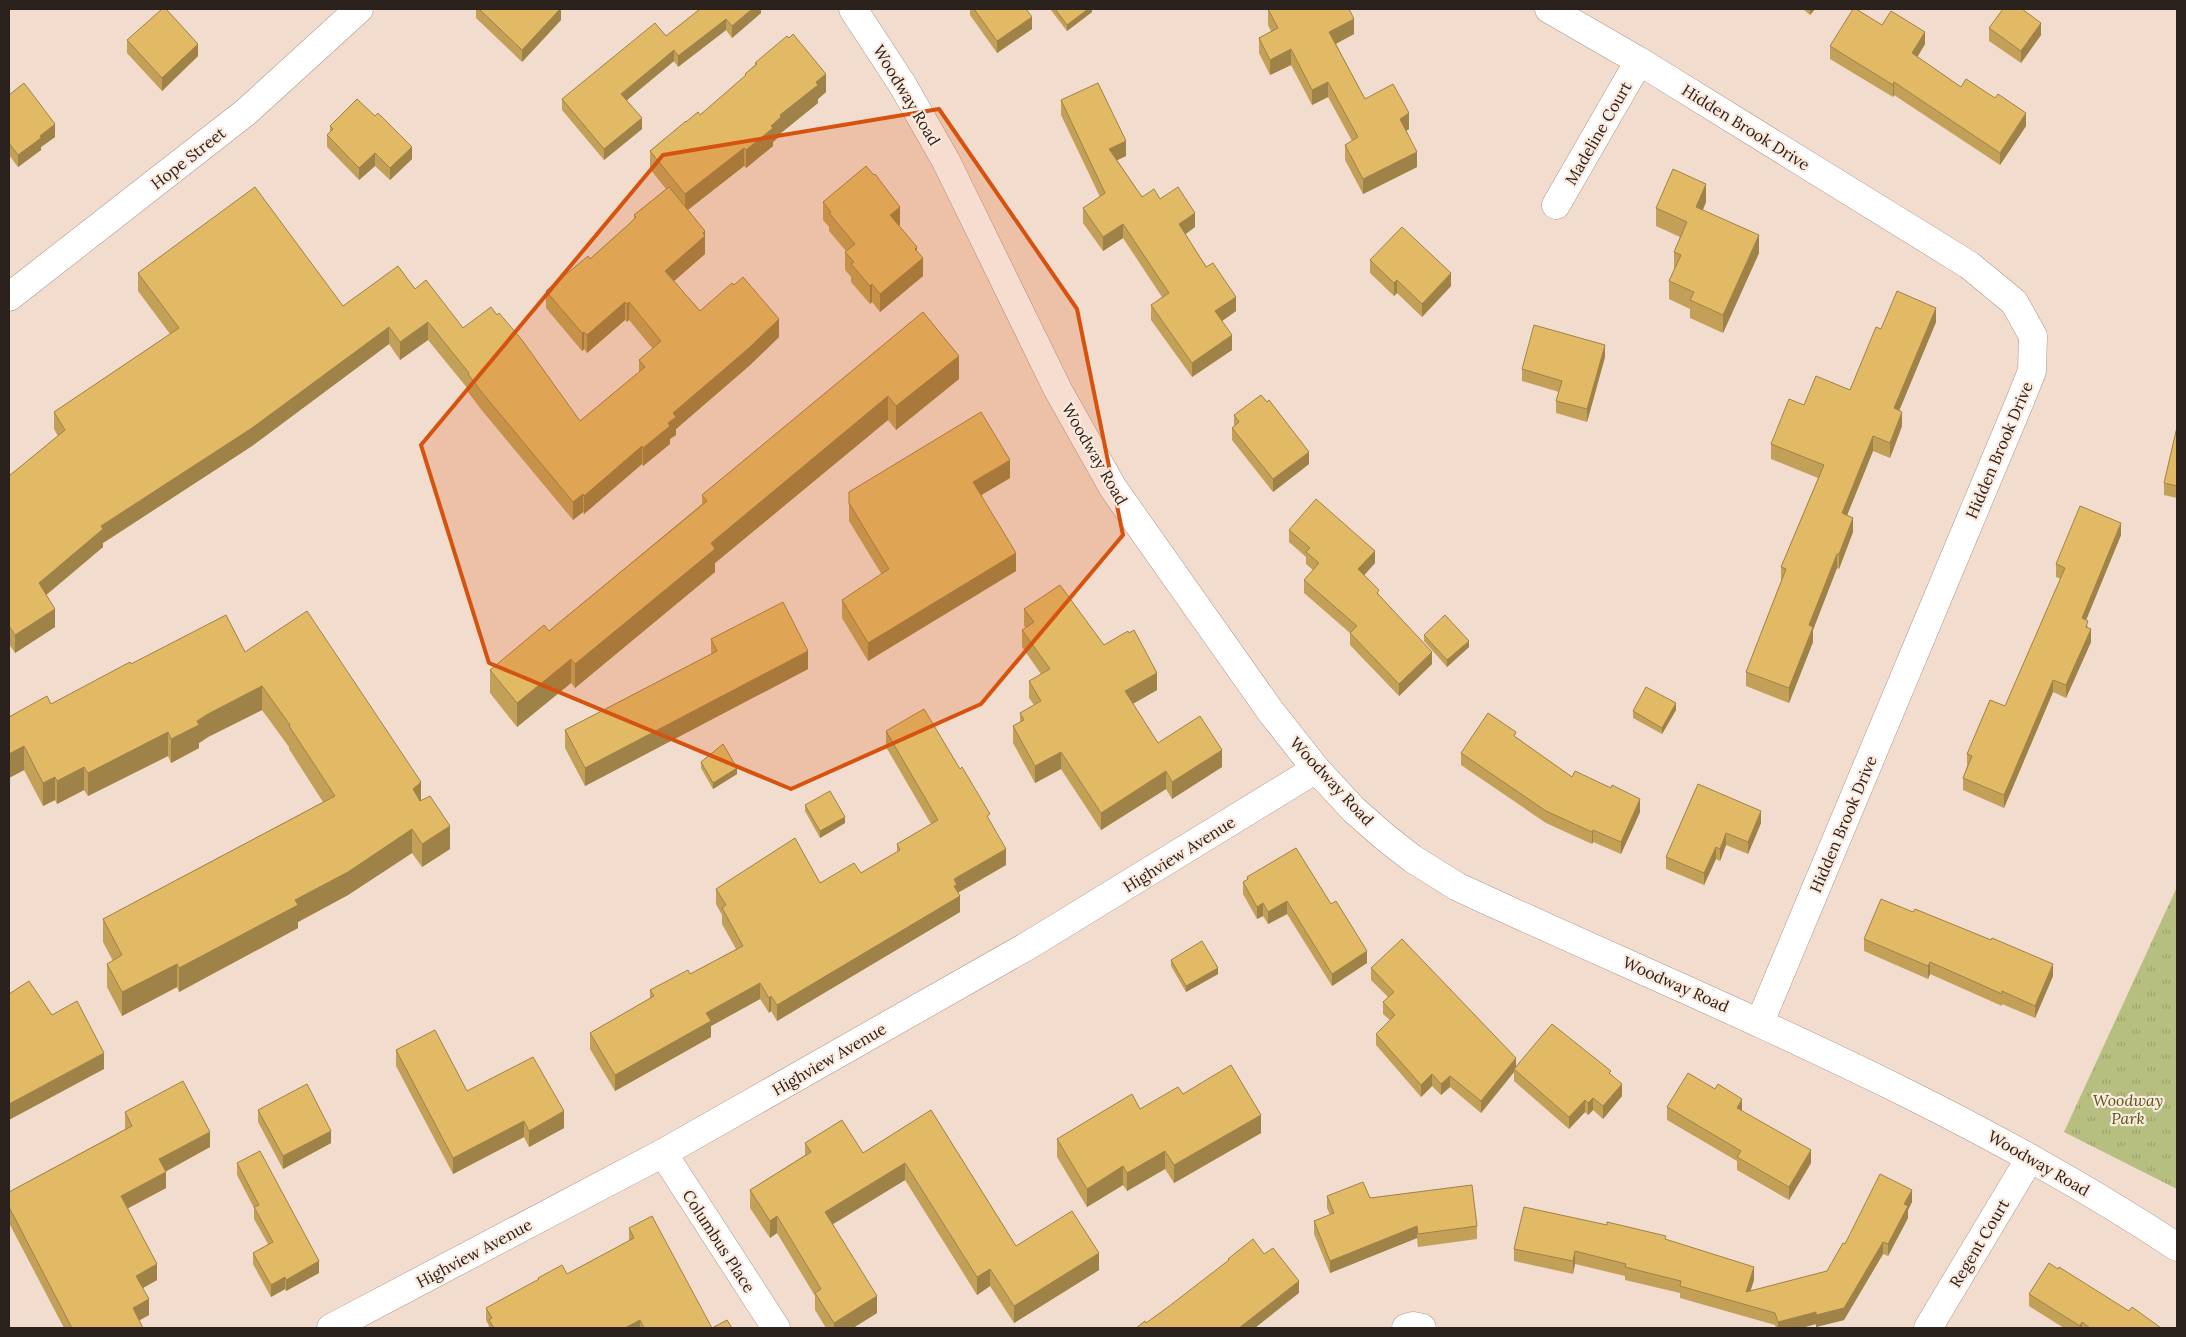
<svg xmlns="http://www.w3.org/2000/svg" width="2186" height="1337" viewBox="0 0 2186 1337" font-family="Lora,serif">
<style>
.park{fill:url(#park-tufts)}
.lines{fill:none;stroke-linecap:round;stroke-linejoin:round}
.street-casing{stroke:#ac9789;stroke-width:29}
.secondary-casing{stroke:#ac9789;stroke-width:29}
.street{stroke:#fff;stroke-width:28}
.secondary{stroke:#fff;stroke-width:28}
.wall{fill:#c2a058}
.shaded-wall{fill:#9e8247}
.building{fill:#e2ba66;stroke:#9e8247}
.marked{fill:#d5530e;fill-opacity:0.2;stroke:#d5530e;stroke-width:4;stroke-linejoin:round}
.labels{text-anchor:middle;stroke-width:4.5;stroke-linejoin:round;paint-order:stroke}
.street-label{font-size:16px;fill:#2a211c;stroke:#fceade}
.park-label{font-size:16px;font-style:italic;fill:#525818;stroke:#fceade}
</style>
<defs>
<pattern id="park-tufts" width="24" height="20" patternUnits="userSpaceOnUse" patternTransform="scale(1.25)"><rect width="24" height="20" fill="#b6be80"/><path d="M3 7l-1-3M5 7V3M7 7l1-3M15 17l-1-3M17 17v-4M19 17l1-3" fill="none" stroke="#9da36e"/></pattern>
</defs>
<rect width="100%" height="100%" fill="#f2dccd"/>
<!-- park -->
<path class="park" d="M2177,887V1189L2064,1132Z"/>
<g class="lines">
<!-- street casing -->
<g class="street-casing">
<path id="street" d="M1549,9L1639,61L1969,265L2014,302L2033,336L2032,371L2020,401L1760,1022
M1556,205L1639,61
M663,1153L776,1328
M331,1328L663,1153L1029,945L1316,769
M1406,1328L1413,1326L1422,1328
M1928,1328L2030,1158"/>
</g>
<!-- secondary casing -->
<g class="secondary-casing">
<path id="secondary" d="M853,9L902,84L946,161L1058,390L1113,488L1271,712L1316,769L1354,810L1386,838L1413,859L1458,887C1704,1001 1950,1097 2177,1247
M9,297L246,112L359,9"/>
</g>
<!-- street -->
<use href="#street" class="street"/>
<!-- secondary -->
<use href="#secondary" class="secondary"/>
</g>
<!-- wall -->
<path class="wall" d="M476,9H561V20L522,62L476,18Z
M761,9V13L732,38L726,30L678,67L674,61L627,100L642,129L604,160L562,110V99L666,36Z
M970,9H1026L1032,29L997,53L970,15Z
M1050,9H1092V12L1067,31Z
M1268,9L1354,34L1336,44L1365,99L1409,129L1406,131L1417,167L1363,194L1345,160V145L1352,141L1328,97L1312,105L1291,65L1270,75L1259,53V38L1271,31L1268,25Z
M1803,9H1815L1810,15Z
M1882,25L1925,44L1917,57L1961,87L2026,126L2000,165L1894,95L1893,97L1830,59V46Z
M1989,28L2041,35L2021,63L1989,41Z
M127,40L198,56L162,91L127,53Z
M755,63L826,92L818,99V103L781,133V135L773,142V146L746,168L744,166L688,210L705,231V254L674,281L700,311L779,337L749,366L676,429V435L670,439V444L643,466L642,464L584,514L583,512L573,520L480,408L468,392V389L428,340L400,360L389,344L252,446L103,543V547L46,595L55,627L15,653L9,644V476L58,436L54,429V412L170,334L138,291V273L343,306L415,289L463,328L580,421L639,372V360L653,349L629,320L627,322L625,320L587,353L584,349L582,351L546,308V291L590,259L629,224L634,219V215L666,189L650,169V151L686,122L700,115L745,77V74L755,65Z
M9,95L55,137L41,147V150L18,167L9,155Z
M1061,100L1126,156L1117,160L1142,197L1160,199L1195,227L1185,234L1236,311L1222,321L1232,350L1192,377L1151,320V305L1162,297L1123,238L1103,251L1083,223V208L1100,197L1061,115Z
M330,126L412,159L390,180L375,166L359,180L327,147V135L330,132Z
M823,202L900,225L899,226L917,252L923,276L880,312L872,302L870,304L851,282V277L845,270V252L846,251L829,231V227L823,220Z
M1706,202L1703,210L1759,253L1723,333L1690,318V309L1669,299V281L1674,270V252L1680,237L1656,226V208Z
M1370,260L1451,286L1422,317L1397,293L1394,296L1370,273Z
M923,312L959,379L896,430L888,420L715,563V572L575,688L571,683L517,727L490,693V670L549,631L702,504V495Z
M1936,322L1899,411L1902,426L1890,458L1873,451L1847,515L1853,532L1839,569L1837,568L1813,630V642L1789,703L1746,686V672L1781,582V567L1818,478L1771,459V444L1804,405L1850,390L1881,329Z
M1605,357L1587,422L1556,413V401L1559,392L1522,381V369Z
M1267,402L1309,464L1273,492L1232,440V428L1234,426V415Z
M2177,427V498L2164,495V483Z
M1010,478L981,495L1016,571L868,661L842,618V600L882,575L849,521V492Z
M1289,530L1375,563L1364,575L1432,664L1399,696L1350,645V633L1304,593V580L1313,570L1306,564V557L1289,542Z
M2121,535L2086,620L2091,642L2066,698L2053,692L2004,808L1963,790V778L1967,766V754L2005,706L2061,579L2056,577V564Z
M1024,609L1104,645L1157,690L1133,704L1158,743L1222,767L1172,799L1166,789L1101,830L1061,769L1035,783L1013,743V726L1020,722V713L1034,705L1029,698V681L1041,674L1022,647V630L1026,628L1024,626Z
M1424,635L1469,647L1447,667L1424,641Z
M711,639L808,669L585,786L565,748V730L711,654Z
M245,652L421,800L450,849L422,867L412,853L348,895L298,922V928L179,992L177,987L122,1016L107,987V964L113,961L103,942V919L323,802L289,749V747L262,710L208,737L199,743V748L171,763L168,756L88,796L84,790L57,804L55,800L43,806L24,770L9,778V717L51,704L131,664Z
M1676,710L1662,734L1633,718V711Z
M886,731L990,821L1006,865L958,893L960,912L777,1021L771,1011L769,1013L760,999L711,1026V1037L615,1091L590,1049V1033L650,998V990L690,974L736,949L722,924V915L716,904V889L820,883L861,873L897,852V844L931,824L886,747Z
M1516,737L1572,777L1640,812L1621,854L1593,842L1592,844L1546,823L1461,765V753Z
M701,762L737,774L713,789L701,768Z
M1698,784L1761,823L1748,854L1726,845L1720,861L1716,859L1704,885L1666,869V857Z
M805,805L845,823L820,838L805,811Z
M1296,848L1367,963L1332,986L1287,914L1268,924L1263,916L1257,919L1243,894V882L1247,880V877Z
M1864,939L2053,976L2035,1018L2002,1004V1006L1930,974L1928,979L1864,951Z
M1171,960L1218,974L1186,992L1171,966Z
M1371,968L1516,1067L1611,1074L1622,1096L1603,1119L1593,1110L1588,1115L1585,1112L1569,1129L1514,1081V1072L1481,1113L1450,1087L1441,1095L1432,1086L1421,1097L1376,1045V1034L1390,1020L1383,1014V1002L1388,997L1371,980Z
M396,1050L467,1091L564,1128L529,1147L524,1137L453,1174L396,1066Z
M1183,1094L1261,1133L1174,1183L1165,1169L1127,1191L1123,1185L1087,1207L1057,1157V1139Z
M1667,1107L1742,1111L1811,1163L1789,1200L1737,1170V1161L1667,1120Z
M258,1110L331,1143L283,1169L258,1122Z
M931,1110L1016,1246L1099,1270L1014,1323L990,1286L977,1295L905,1180L833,1224L877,1313L853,1328H826L815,1310V1296L777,1233L770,1238L750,1208V1190L805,1155V1143L863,1153Z
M125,1112L210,1147L165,1172L166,1188L128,1208L157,1280L142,1288L149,1315L139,1320L143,1328H64L9,1223V1192L125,1129Z
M237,1163L319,1273L286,1291L285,1289L271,1297L253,1264V1253L268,1244L254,1219V1208L237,1175Z
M1327,1196L1370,1198L1477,1226V1239L1418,1247L1417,1238L1330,1273L1314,1234V1221L1330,1215L1327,1208Z
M1912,1202L1908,1210V1218L1888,1256L1883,1254L1844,1320L1816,1327V1324L1801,1328H1776L1775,1325L1680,1298V1293L1625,1280V1276L1575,1264L1573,1274L1514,1261V1249L1666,1240L1754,1280L1750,1291L1827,1271L1845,1244Z
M629,1228L712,1328H732H489V1326L486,1320V1308L538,1280V1278L567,1274L629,1241Z
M2029,1294L2129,1311L2161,1328H2064L2029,1306Z"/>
<!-- shaded-wall -->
<path class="shaded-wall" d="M560,9H561V20L522,62V50Z
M752,9H761V13L732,38V26Z
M1088,9H1092V12L1067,31V25Z
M1810,9H1815L1810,15Z
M1032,17V29L997,53V41Z
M726,19V30L678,67V56Z
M1354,19V34L1329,47V32Z
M2041,23V35L2021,63V51Z
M1925,32V44L1912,66V53Z
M198,44V56L162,91V78Z
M1291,49V65L1270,75V60Z
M674,50V61L621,105V94Z
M826,74V92L818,99V103L781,133V135L773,142V146L746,168V150L771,126L780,115L816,82Z
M1328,82V97L1312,105V90Z
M1894,82V95L1893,97V85Z
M1409,113V129L1400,134V119Z
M2026,113V126L2000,165V153Z
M642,118V129L604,160V149Z
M55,124V137L41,147V150L18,167V155L40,136Z
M1126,141V156L1109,164V149Z
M412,147V159L390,180V168Z
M744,148V166L685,212V194Z
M1417,152V167L1363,194V179Z
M375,153V166L359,180V168Z
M1706,184V202L1696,225V207Z
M900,207V225L890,233V215Z
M1195,213V227L1179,239V224Z
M1123,224V238L1103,251V237Z
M705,231V254L665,289V271Z
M1759,235V253L1723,333V315Z
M917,247V263L923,258V276L880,312V294Z
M1451,273V286L1422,317V304Z
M1397,280V293L1394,296V283Z
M872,284V302L870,304V286Z
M1236,297V311L1215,326V311Z
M625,302V320L587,353V335Z
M629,302V320L627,322V304Z
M1936,308V322L1894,423V408Z
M779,319V337L749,366L676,429V435L670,439V444L643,466V448L668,423L673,413Z
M428,322V340L400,360V342Z
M389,327V344L252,446L103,543V547L39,601V583L101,526Z
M584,332V349L582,351V333Z
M1232,335V350L1192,377V363Z
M1605,345V357L1587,422V409Z
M959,356V379L896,430V406Z
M888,396V420L715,563V572L575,688V664L711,543Z
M1902,412V426L1890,458V443Z
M1873,436V451L1842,528V513Z
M642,446V464L584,514V496Z
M1309,452V464L1273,492V479Z
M1010,460V478L973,500V482Z
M583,494V512L573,520V502Z
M1853,518V532L1839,569V554Z
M2121,523V535L2082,630V618Z
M1375,551V563L1358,582V569Z
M1016,553V571L868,661V643Z
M1837,554V568L1813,630V642L1789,703V688L1809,625Z
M55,609V627L15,653V635Z
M2091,629V642L2066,698V685Z
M1469,641V647L1447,667V660Z
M808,651V669L585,786V768Z
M1432,652V664L1399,696V684Z
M571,659V683L517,727V703Z
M1157,673V690L1125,708V691Z
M2053,680V692L2004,808V795Z
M262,686V710L208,737L199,743V748L171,763V739L208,714Z
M1676,703V710L1662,734V728Z
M168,732V756L88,796V773Z
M24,746V770L9,778V754Z
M1222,750V767L1172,799V782Z
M1061,752V769L1035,783V766Z
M84,767V790L57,804V781Z
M737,768V774L713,789V783Z
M1166,771V789L1101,830V813Z
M55,777V800L43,806V783Z
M421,782V805L413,789Z
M1640,799V812L1621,854V842Z
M1761,811V823L1748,854V842Z
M845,817V823L820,838V831Z
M450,826V849L422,867V844Z
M412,829V853L348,895L298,922V928L179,992V968L295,900Z
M1593,830V842L1592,844V832Z
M1726,833V845L1720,861V849Z
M1716,847V859L1704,885V873Z
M1006,849V865L957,893L960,896V912L777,1021V1005L954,879Z
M1287,901V914L1268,924V912Z
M1263,903V916L1257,919V907Z
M1367,951V963L1332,986V974Z
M1930,962V974L1928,979V966Z
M177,964V987L122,1016V992Z
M2053,964V976L2035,1018V1006Z
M1218,968V974L1186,992V986Z
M760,983V999L711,1026V1037L615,1091V1075L706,1013Z
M771,996V1011L769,1013V998Z
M104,1053V1069L9,1120V1104Z
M1516,1058V1070L1514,1069V1072L1481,1113V1101Z
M1432,1074V1086L1421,1097V1085Z
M1450,1076V1087L1441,1095V1084Z
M1622,1084V1096L1603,1119V1106Z
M1593,1098V1110L1588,1115V1103Z
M1742,1099V1111L1737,1108Z
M1585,1100V1112L1569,1129V1117Z
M564,1111V1128L529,1147V1131Z
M1261,1115V1133L1174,1183V1165Z
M524,1121V1137L453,1174V1158Z
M331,1131V1143L283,1169V1156Z
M210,1132V1147L159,1175V1159Z
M1811,1150V1163L1789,1200V1187Z
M1165,1151V1169L1127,1191V1173Z
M905,1163V1180L825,1229V1212Z
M1123,1166V1185L1087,1207V1189Z
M166,1172V1188L121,1212V1196Z
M1912,1190V1202L1908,1210V1218L1888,1256V1244L1904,1204Z
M777,1216V1233L770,1238V1221Z
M1417,1226V1238L1330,1273V1261Z
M1883,1242V1254L1844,1320L1816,1327V1315Z
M1575,1251V1264L1573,1274V1261Z
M1099,1253V1270L1014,1323V1306Z
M319,1261V1273L286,1291V1280Z
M157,1264V1280L136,1292V1276Z
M1754,1267V1280L1746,1305V1292Z
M990,1269V1286L977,1295V1277Z
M285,1277V1289L271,1297V1285Z
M1299,1281V1293L1255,1328H1239Z
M877,1296V1313L853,1328H834V1323Z
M149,1299V1315L133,1324V1308Z
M1816,1312V1324L1801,1328H1778V1322Z
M640,1320V1328H625Z
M2082,1322V1328H2080V1326Z"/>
<!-- building -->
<path class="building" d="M162,9H166L198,44L162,78L127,40Z
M479,9H560L522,50Z
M700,9H752L732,26L726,19L678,56L674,50L621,94L642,118L604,149L562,99L655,23L666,36Z
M974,9H1026L1032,17L997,41Z
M1055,9H1088L1067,25Z
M1268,9H1349L1354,19L1329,32L1365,99L1393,84L1409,113L1400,119L1417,152L1363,179L1345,145L1358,137L1328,82L1312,90L1291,49L1270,60L1259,38L1278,28Z
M1853,9H1856L1882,25L1891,11L1925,32L1912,53L1961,87L1966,79L1995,98L1998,94L2026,113L2000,153L1894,82L1893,85L1830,46Z
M2003,9H2022L2041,23L2021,51L1989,28Z
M793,34L826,74L816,82L818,85L780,115L781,117L771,126L773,128L746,150L744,148L685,194L650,151L686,121V122L698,112L700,115L746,75L745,74L757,64L755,63L787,36L789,38Z
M24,83L55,124L40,136L41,138L18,155L9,143V95Z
M1098,83L1126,141L1109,149L1142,197L1154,189L1160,199L1178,187L1195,213L1179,224L1206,267L1213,263L1236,297L1215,311L1232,335L1192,363L1151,305L1169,293L1123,224L1103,237L1083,208L1105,193L1061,100Z
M357,99L375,116L378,113L412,147L390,168L375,153L359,168L327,135L333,129L330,126Z
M866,166L874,175L875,174L900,207L890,215L917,247L915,249L923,258L880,294L872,284L870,286L851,264L854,262L845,252L855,244L829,213L831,212L823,202Z
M1673,169L1706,184L1696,207L1759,235L1723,315L1690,300L1694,292L1669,281L1681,255L1674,252L1687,222L1656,208Z
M255,187L343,306L398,266L415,289L426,280L463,328L491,307L497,315L499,313L522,340L580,421L645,367L639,360L661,341L629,302L627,304L625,302L587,335L584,332L582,333L546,291L588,256L590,259L629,224L636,217L634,215L669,187L705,231L703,233L705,236L665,271L700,311L732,283L734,285L743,277L779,319L749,348L673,413L676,417L668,423L670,426L643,448L642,446L584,496L583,494L573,502L480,390L468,374L469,373L428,322L400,342L389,327L252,428L101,526L103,529L39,583L55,609L15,635L9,626V476L65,430L54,412L179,328L138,273Z
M1402,227L1451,273L1422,304L1397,280L1394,283L1370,260Z
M1897,291L1936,308L1894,408L1902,412L1890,443L1873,436L1842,513L1853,518L1839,554H1837L1809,625L1813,627L1789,688L1746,672L1786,569L1781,567L1824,465L1771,444L1789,399L1804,405L1816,376L1850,390L1876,327L1881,329Z
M923,312L959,356L896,406L888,396L711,543L715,549L575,664L571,659L517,703L490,670L544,625L549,631L707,501L702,495Z
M1534,325L1605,345L1587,409L1556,401L1562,381L1522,369Z
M1261,395L1267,402L1269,400L1309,452L1273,479L1232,428L1239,422L1234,415Z
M981,412L1010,460L973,482L1016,553L868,643L842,600L889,569L849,503V492Z
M2177,427V486L2164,483Z
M1316,499L1375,551L1358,569L1379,590L1377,593L1432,652L1399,684L1350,633L1357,626L1304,580L1319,563L1306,552L1310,548L1289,530Z
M2080,506L2121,523L2082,618L2088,621L2086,627L2091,629L2066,685L2053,680L2004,795L1963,778L1972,756L1967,754L1990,700L2005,706L2065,568L2056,564Z
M1060,585L1104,645L1128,631L1129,633L1134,630L1157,673L1125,691L1158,743L1200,716L1222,750L1172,782L1166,771L1101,813L1061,752L1035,766L1013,726L1024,720L1020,713L1041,701L1029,681L1050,669L1022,630L1034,622L1024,609Z
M783,602L808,651L585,768L565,730L717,651L711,639Z
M307,611L421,782L413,789L420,801L430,796L450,826L422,844L412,829L348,872L295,900L298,905L179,968L177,964L122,992L107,964L122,955L103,919L335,796L289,726L290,725L262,686L208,714L197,721L199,725L171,739L168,732L88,773L84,767L57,781L55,777L43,783L24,746L9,754V717L47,696L51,704L130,662L131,664L226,615L245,652Z
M1445,615L1469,641L1447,660L1424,635Z
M1646,687L1676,703L1662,728L1633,711Z
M924,709L960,769L962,767L990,814L987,816L1006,849L954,879L957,885L954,886L960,896L777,1005L771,996L769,998L760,983L706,1013L711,1021L615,1075L590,1033L654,996L650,990L688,970L690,974L743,946L722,908L726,905L716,889L795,838L820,883L854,863L861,873L900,850L897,844L938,820L886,731Z
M1488,713L1516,732L1514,736L1572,777L1575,771L1611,788L1612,785L1640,799L1621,842L1593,830L1592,832L1546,811L1461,753Z
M723,744L737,768L713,783L701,762Z
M1698,784L1761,811L1748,842L1726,833L1720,849L1716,847L1704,873L1666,857Z
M830,791L845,817L820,831L805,805Z
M1296,848L1331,904L1336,901L1367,951L1332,974L1287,901L1268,912L1263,903L1257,907L1243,882L1248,879L1247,877Z
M1881,899L1913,912L1915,909L1991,940L1992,938L2053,964L2035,1006L2002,991V994L1930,962L1928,966L1864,939Z
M1402,939L1516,1058L1481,1101L1450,1076L1441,1084L1432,1074L1421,1085L1376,1034L1395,1015L1383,1002L1394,992L1371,968Z
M1202,941L1218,968L1186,986L1171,960Z
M29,981L52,1015L77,1001L104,1053L9,1104V994Z
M1552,1024L1611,1071L1609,1073L1622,1084L1603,1106L1593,1098L1588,1103L1585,1100L1569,1117L1514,1069Z
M435,1030L467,1091L533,1057L564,1111L529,1131L524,1121L453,1158L396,1050Z
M1231,1065L1261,1115L1174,1165L1165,1151L1127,1173L1123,1166L1087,1189L1057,1139L1132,1094L1140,1109L1178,1087L1183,1094Z
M1688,1073L1715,1089L1718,1084L1742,1099L1737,1108L1811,1150L1789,1187L1737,1157L1741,1151L1667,1107Z
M183,1081L210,1132L159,1159L166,1172L121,1196L157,1264L136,1276L149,1299L133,1308L143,1328H72L9,1207V1192L132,1126L125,1112Z
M307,1084L331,1131L283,1156L258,1110Z
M931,1110L1016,1246L1072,1211L1099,1253L1014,1306L990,1269L977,1277L905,1163L825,1212L877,1296L834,1323L815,1293L821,1289L777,1216L770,1221L750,1190L811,1152L805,1143L842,1120L863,1153Z
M260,1151L319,1261L286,1280L285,1277L271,1285L253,1253L273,1242L254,1207L259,1205L237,1163Z
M1880,1174L1912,1190L1904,1204L1908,1206L1888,1244L1883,1242L1844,1308L1816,1315V1312L1778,1322L1775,1313L1680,1286L1681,1281L1625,1267L1626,1264L1575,1251L1573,1261L1514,1249L1524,1207L1607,1225V1222L1666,1236L1665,1239L1754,1267L1746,1292L1827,1271L1843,1243L1845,1244Z
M1363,1182L1370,1198L1472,1185L1477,1226L1418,1234L1417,1226L1330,1261L1314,1221L1334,1213L1327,1196Z
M652,1216L712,1328L727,1320L732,1328H644L640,1320L625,1328H494L489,1320L492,1318L486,1308L539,1279L538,1278L562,1265L567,1274L634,1238L629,1228Z
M1253,1239L1264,1254L1273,1248L1299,1281L1239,1328H1136L1145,1321L1146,1323L1168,1307L1229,1260L1228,1259Z
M2049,1263L2058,1269L2059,1267L2129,1311L2132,1307L2161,1328H2090L2082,1322L2080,1326L2029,1294Z"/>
<!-- marked area -->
<path class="marked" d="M939,109L1077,309L1123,535L981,704L791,789L489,663L421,445L663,155Z"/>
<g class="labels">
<!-- street labels -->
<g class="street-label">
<text transform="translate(907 95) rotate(59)" y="6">Woodway Road</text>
<text transform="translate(1746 127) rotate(32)" y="6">Hidden Brook Drive</text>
<text transform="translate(1598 133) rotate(-60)" y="6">Madeline Court</text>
<text transform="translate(188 158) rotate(-38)" y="6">Hope Street</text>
<text transform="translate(1999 450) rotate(-67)" y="6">Hidden Brook Drive</text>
<text transform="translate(1095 454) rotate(60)" y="6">Woodway Road</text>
<text transform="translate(1332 781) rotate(47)" y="6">Woodway Road</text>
<text transform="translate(1843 824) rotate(-67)" y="6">Hidden Brook Drive</text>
<text transform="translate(1179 854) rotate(-32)" y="6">Highview Avenue</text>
<text transform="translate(1676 984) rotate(24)" y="6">Woodway Road</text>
<text transform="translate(829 1059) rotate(-30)" y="6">Highview Avenue</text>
<text transform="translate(2039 1163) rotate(30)" y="6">Woodway Road</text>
<text transform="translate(719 1241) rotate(57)" y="6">Columbus Place</text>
<text transform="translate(1979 1243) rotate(-59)" y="6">Regent Court</text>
<text transform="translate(474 1253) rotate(-28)" y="6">Highview Avenue</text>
</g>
<!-- park labels -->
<g class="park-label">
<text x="2128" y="1106">Woodway<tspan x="2128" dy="18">Park</tspan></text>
</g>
</g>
<!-- border -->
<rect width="2186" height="1337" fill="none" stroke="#2a211c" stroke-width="20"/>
</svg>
